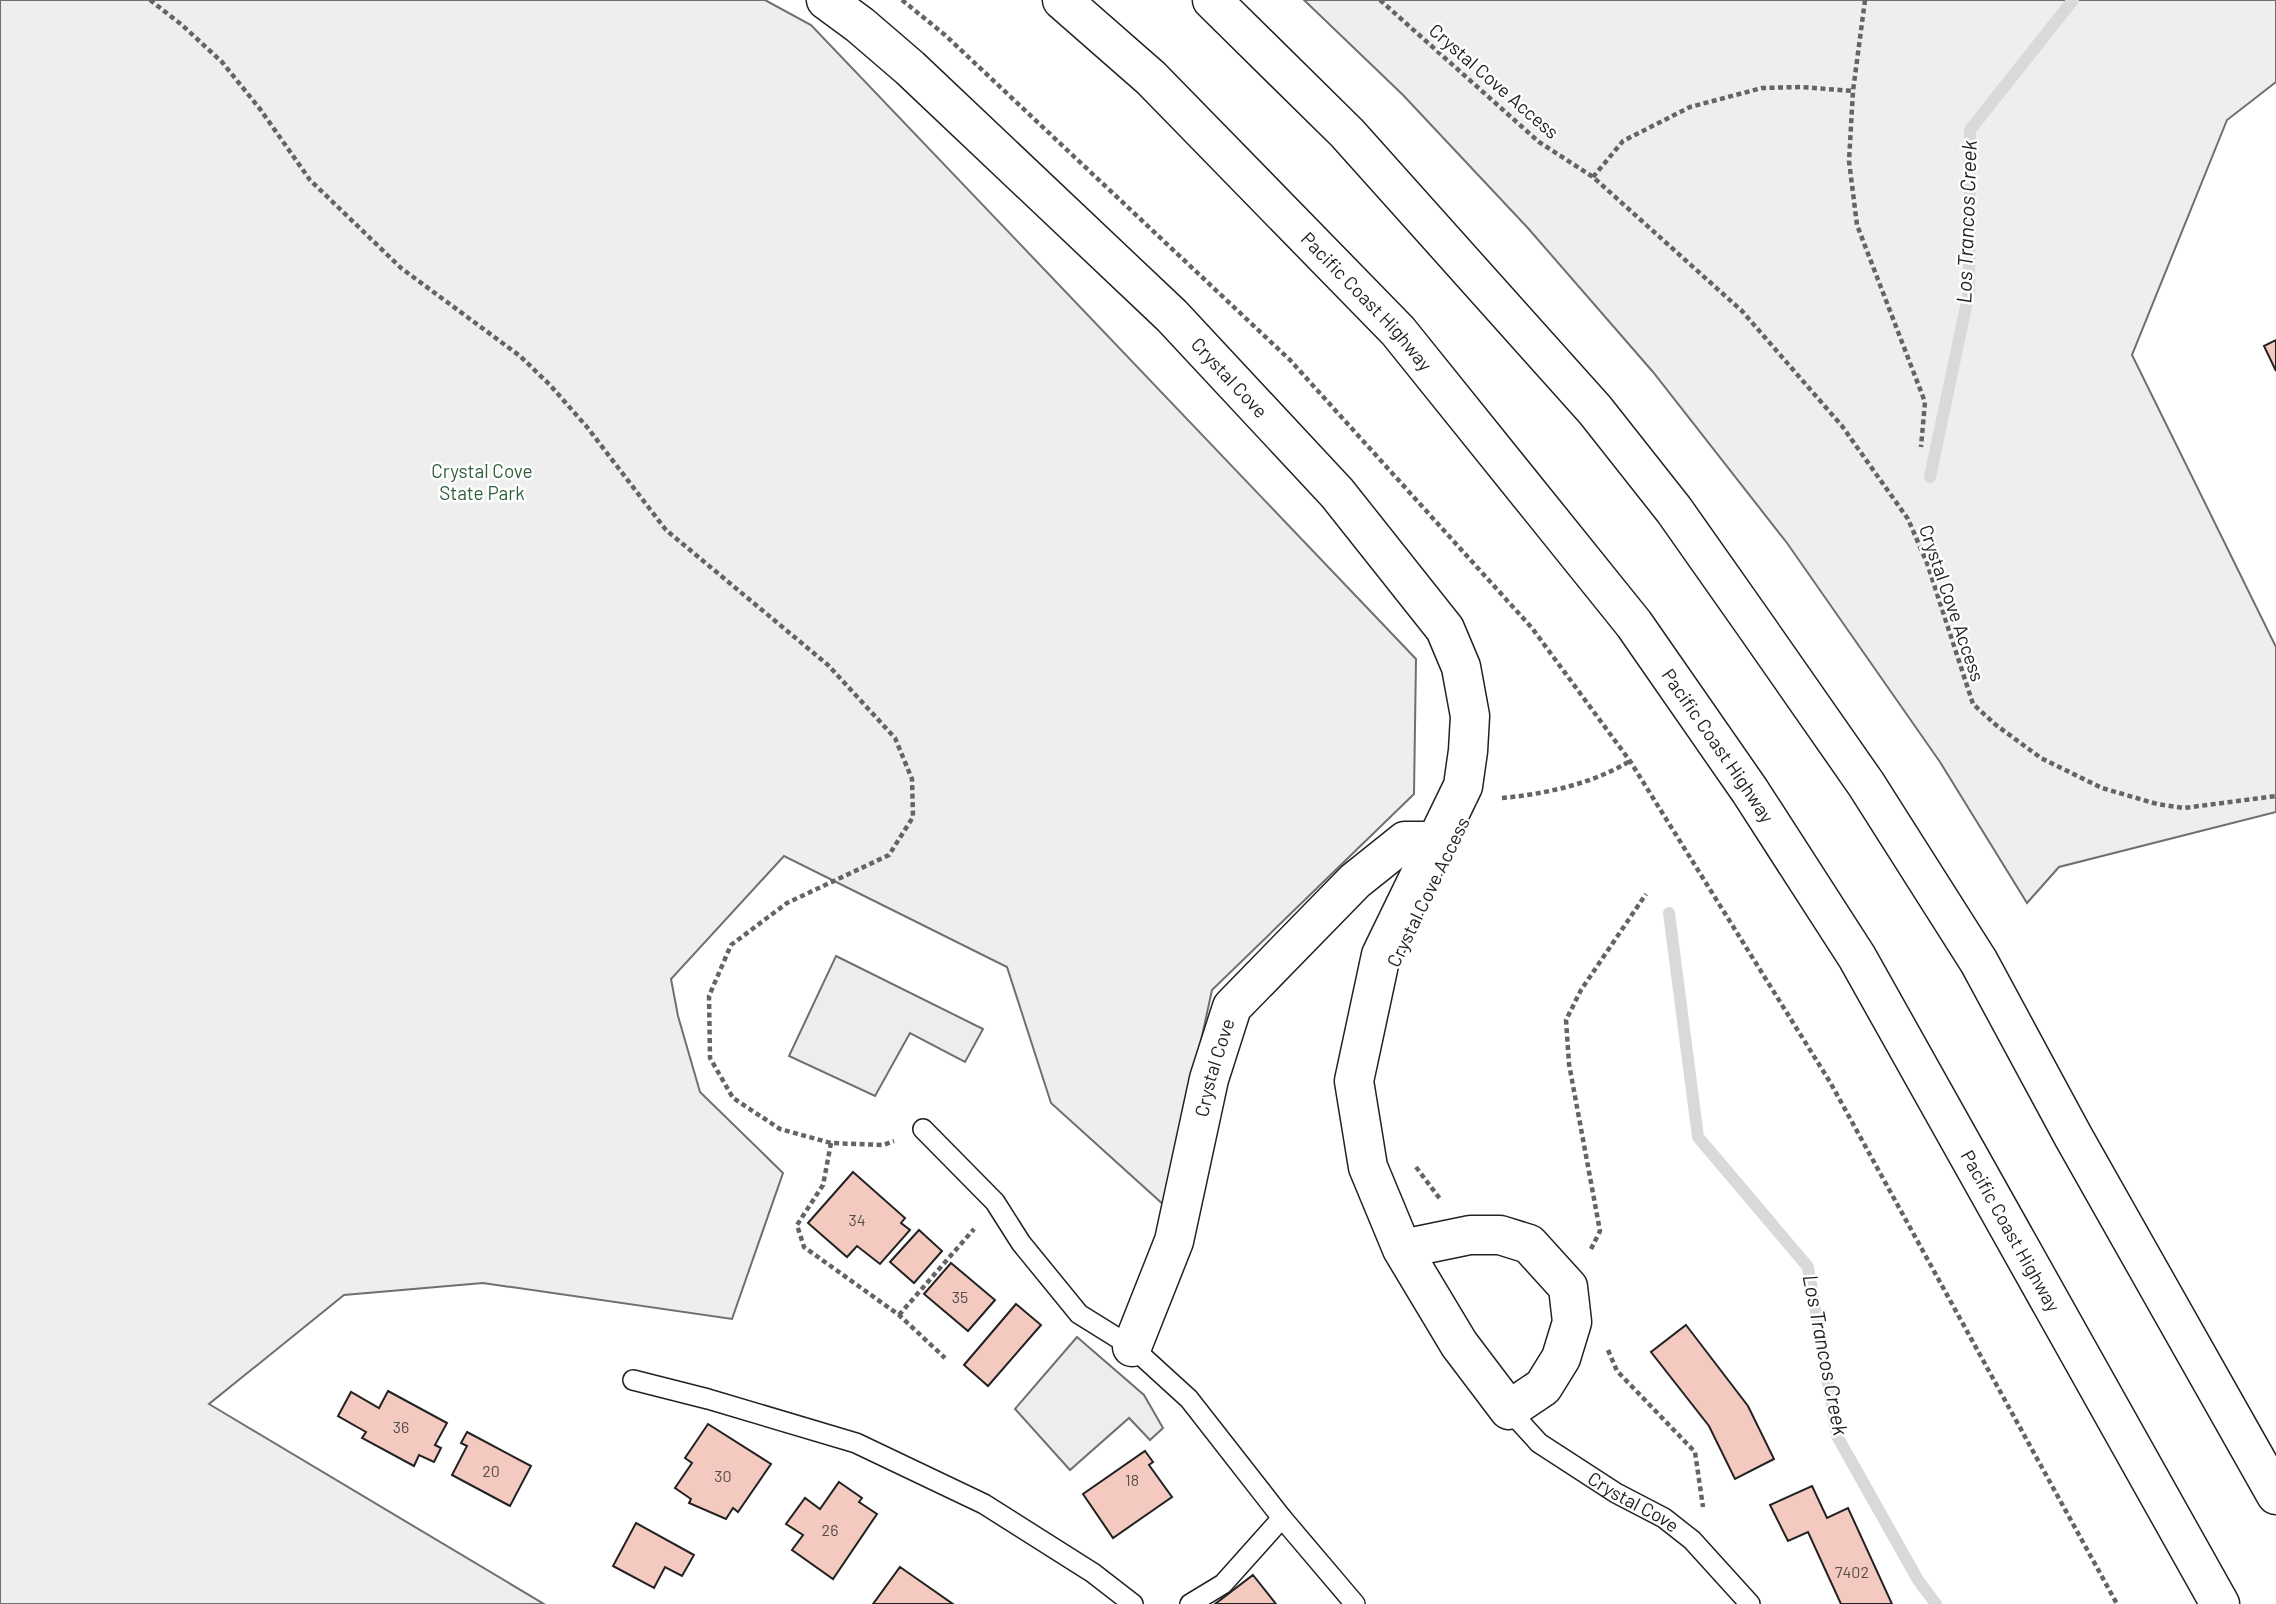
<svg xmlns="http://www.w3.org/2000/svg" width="2276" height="1604" viewBox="0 0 2276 1604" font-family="Barlow,sans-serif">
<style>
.green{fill:#eee;stroke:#6f6f6f;stroke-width:2}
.parking{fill:#ededed;stroke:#6f6f6f;stroke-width:2}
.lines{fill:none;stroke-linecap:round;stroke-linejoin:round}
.stream{stroke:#d9d9d9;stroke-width:12}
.building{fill:#f3c9c0;stroke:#222;stroke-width:2}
.lane-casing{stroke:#222;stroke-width:22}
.street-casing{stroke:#222;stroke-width:41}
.highway-casing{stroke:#222;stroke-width:41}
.path{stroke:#646464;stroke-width:4.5;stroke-dasharray:5 3.5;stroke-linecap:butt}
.lane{stroke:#fff;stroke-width:19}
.street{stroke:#fff;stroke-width:38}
.highway{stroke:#fff;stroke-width:38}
.labels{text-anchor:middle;stroke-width:5;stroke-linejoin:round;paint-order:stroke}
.number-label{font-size:16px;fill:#564c4a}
.street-label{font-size:19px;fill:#222;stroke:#fff}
.park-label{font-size:19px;fill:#2f5e38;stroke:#fff}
.water-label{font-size:21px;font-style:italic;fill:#222;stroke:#fff}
</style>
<rect width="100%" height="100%" fill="#fff"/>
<!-- green -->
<path class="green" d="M0,0H765L811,25L1416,659L1414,794L1212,990L1165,1206L1051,1103L1007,967L784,856L671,979L678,1016L700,1092L783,1173L732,1319L483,1283L344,1295L209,1404L544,1604H0Z
M1304,0H2276V82L2227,120L2132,355L2276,647V812L2059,867L2027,903L1940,762L1787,543L1653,372L1527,227L1403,95Z"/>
<!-- parking -->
<path class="parking" d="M836,956L983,1029L965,1062L910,1033L875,1096L789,1056Z
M1077,1337L1144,1395L1163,1428L1150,1440L1129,1418L1070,1470L1015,1409Z"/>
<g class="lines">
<!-- stream -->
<path class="stream" d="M1930,477L1969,292L1970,130L2073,0
M1669,913L1698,1137L1808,1267L1837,1436L1918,1580L1936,1604"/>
</g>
<!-- building -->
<path class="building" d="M2276,340V371L2264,346Z
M853,1172L905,1218L901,1223L910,1230L880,1264L857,1246L847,1257L808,1223Z
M919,1230L942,1251L914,1283L890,1262Z
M951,1263L995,1300L968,1331L924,1294Z
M1016,1304L1041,1325L988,1386L964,1365Z
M1686,1325L1748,1406L1774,1459L1735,1479L1709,1426L1651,1352Z
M388,1391L447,1423L435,1445L441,1448L434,1462L419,1455L414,1466L362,1438L366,1432L338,1416L351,1392L379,1408Z
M708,1424L771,1464L738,1512L733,1508L726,1519L689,1503L691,1499L675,1488L692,1463L685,1458Z
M467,1432L531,1466L510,1506L452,1475L467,1446L461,1443Z
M1145,1451L1153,1462L1149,1465L1172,1497L1113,1538L1083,1494Z
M839,1482L862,1498L859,1502L877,1514L833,1579L792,1550L803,1535L786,1524L805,1498L820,1509Z
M1812,1486L1827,1518L1848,1508L1892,1604H1841L1808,1532L1788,1541L1770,1505Z
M636,1523L694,1555L682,1576L665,1567L654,1588L613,1566Z
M900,1567L953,1604H873Z
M1253,1575L1276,1604H1215Z"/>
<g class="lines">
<!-- lane casing -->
<g class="lane-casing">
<g id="lane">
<path d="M923,1129L995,1202L1021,1243L1079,1314L1132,1347L1189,1399L1282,1518L1355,1604"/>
<path d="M633,1380L708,1399L856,1443L984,1504L1093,1573L1133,1604"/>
<path id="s1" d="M1509,1410L1539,1443L1616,1493L1664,1518L1692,1540L1750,1604"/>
<path d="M1190,1604L1223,1584L1282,1518"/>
</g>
</g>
<!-- street casing -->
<g class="street-casing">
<g id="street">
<path id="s2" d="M826,0L860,25L910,68L1172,316L1337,493L1445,629L1461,667L1470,716L1468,751L1463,786L1381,955L1354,1081L1368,1167L1402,1249L1459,1344L1509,1410L1543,1387L1561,1358L1572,1322L1568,1287L1529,1244L1500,1235H1470L1402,1249"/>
<path id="s3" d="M1132,1347L1174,1241L1209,1079L1232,1007L1355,881L1405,841H1437"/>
</g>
</g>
<!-- highway casing -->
<g class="highway-casing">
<g id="highway">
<path id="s4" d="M1062,0L1151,78L1398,331L1634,624L1750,791L1857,957L2220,1604"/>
<path d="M1212,0L1347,133L1595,410L1674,510L1755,625L1866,784L1979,962L2073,1136L2276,1495"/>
</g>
</g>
<!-- path -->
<path class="path" d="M150,0L182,25L222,62L260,109L310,180L401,268L520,356L550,385L587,427L666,530L828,665L895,738L912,779L913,817L889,855L787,903L731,945L709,996L710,1058L733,1098L780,1129L831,1143L883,1145L894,1141
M902,0L945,35L1290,360L1532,628L1630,761L1830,1082L2117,1604
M1380,0L1539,142L1593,177L1742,311L1842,426L1908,519L1927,563L1973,704L1996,725L2041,758L2102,788L2157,804L2184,808L2276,796
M1865,0L1853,91L1849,161L1857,225L1925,402L1921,447
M1593,177L1623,141L1690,107L1762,88L1801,87L1853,91
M1502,798C1545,794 1592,784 1630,761
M831,1143L823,1185L797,1225L804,1247L899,1315L945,1358
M1416,1167L1440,1199
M1591,1249L1600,1231L1569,1064L1566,1020L1581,990L1646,894
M899,1315L974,1229
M1608,1350L1617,1371L1695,1452L1703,1507"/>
<!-- lane -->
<use href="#lane" class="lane"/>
<!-- street -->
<use href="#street" class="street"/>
<!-- highway -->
<use href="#highway" class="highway"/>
</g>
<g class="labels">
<!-- number labels -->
<g class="number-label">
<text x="857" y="1226">34</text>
<text x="960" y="1303">35</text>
<text x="401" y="1433">36</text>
<text x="491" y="1477">20</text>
<text x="723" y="1482">30</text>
<text x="1132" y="1486">18</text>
<text x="830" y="1536">26</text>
<text x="1852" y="1578">7402</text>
</g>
<!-- street labels -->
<g class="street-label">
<text transform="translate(1494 81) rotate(41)" y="7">Crystal Cove Access</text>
<text dy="7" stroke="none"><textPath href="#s4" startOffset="429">Pacific Coast Highway</textPath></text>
<text dy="7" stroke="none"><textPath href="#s2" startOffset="553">Crystal Cove</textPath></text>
<text transform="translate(1952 603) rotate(71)" y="7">Crystal Cove Access</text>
<text dy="7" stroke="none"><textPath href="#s4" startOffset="996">Pacific Coast Highway</textPath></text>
<text transform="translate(1428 892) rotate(-64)" y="7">Crystal Cove Access</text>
<text dy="7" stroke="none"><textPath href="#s3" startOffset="292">Crystal Cove</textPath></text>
<text dy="7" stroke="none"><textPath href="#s4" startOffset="1563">Pacific Coast Highway</textPath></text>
<text dy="7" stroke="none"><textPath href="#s1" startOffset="156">Crystal Cove</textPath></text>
</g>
<!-- park labels -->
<g class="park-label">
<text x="482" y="478">Crystal Cove<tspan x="482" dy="22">State Park</tspan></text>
</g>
<!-- water labels -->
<g class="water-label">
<text transform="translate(1967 222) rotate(-88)" y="7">Los Trancos Creek</text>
<text transform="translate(1825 1355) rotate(79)" y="7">Los Trancos Creek</text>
</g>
</g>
</svg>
